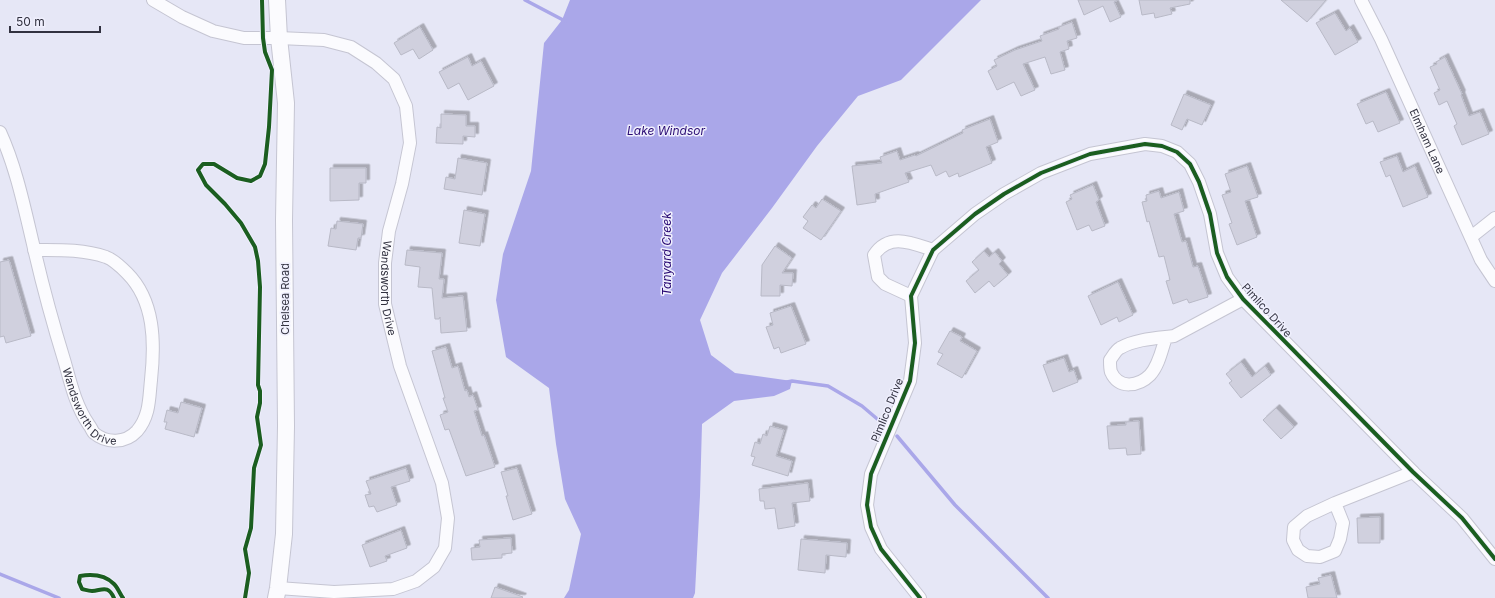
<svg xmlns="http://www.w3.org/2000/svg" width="1495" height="598" viewBox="0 0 1495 598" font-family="Inter,sans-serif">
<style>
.water{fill:#aaa7e9}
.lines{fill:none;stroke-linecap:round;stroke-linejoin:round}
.stream{stroke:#aaa7e9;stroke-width:3.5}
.building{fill:#d0d0de;stroke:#b8b9c6;filter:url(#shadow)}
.street-casing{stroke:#c5c5d2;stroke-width:14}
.secondary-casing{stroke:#c5c5d2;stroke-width:18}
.street{stroke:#fbfbfe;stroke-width:12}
.secondary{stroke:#fbfbfe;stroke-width:16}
.cycleway-casing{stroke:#efeffd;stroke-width:6}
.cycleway{stroke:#1b5e20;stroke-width:4}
.labels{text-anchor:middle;stroke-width:3;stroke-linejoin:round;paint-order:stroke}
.street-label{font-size:11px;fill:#323240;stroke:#efeffd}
.water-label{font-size:12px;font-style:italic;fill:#290a73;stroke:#efeffd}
</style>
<defs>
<filter id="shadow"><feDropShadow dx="3.5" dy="-3.5" stdDeviation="0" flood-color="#0004"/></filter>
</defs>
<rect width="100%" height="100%" fill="#e6e7f6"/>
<!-- water -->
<path class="water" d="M570,0H981L901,80L858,96L817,146L772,208L722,273L700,320L711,355L735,373L792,381L790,389L774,396L734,401L702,424L700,496L695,593L693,598H564L569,590L581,534L565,499L556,444L549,388L506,357L496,300L503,254L531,171L544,43L562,20Z"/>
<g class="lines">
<!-- stream -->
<path class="stream" d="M525,0L565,21
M787,382L792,381L828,386L862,406L882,423
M897,436L955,505L1048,598
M0,574L59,598"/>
</g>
<!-- building -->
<path class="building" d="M1078,0H1118L1114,2L1121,17L1110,22L1103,6L1084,15Z
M1139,0H1190V4L1170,8L1172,14L1155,18L1154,13L1142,15Z
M1281,0H1326L1307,22Z
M1335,13L1346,31L1350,28L1358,42L1335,55L1316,23Z
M1072,22L1077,38L1067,41L1069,49L1060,52L1065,70L1051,74L1045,57L1023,64L1035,90L1021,96L1014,82L997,90L988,71L997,66L994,60L1015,50L1042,41L1040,36L1059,29V27Z
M420,27L433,50L419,59L413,49L401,55L394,43Z
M468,57L472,66L481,61L494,86L468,100L459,83L448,89L439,72Z
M1445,57L1462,94L1461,95L1469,116L1480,112L1489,134L1462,145L1454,126L1457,124L1447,101L1439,105L1434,93L1440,90L1430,67L1437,64L1436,62Z
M1386,92L1400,123L1378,132L1373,121L1366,124L1357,104Z
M1184,94L1211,105L1202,125L1187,119L1182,130L1171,125Z
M441,114L466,115V126H475V137L463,136V144L436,143L437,127L441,128Z
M990,119L998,142L986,147L992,163L959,177L958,173L949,177L946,171L936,176L931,165L905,173L909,182L875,194L876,202L857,205L852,166L882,163L880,157L897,151L900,160L915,155L916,156L963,133L962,130Z
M1397,156L1403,172L1415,166L1428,197L1403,207L1390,175L1386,177L1380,162Z
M458,158L487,163L482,195L444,189L446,177L455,179Z
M1247,166L1258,197L1245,201L1257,237L1237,245L1229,224L1232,223L1222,195L1231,192L1225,174Z
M330,168H366V183H359V200L330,201Z
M1093,185L1099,200L1096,202L1105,226L1092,231L1089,225L1077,230L1066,202L1072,199L1070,195Z
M1159,191L1161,198L1179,192L1184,211L1174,214L1182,242L1186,241L1193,267L1198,266L1208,297L1189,303L1187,299L1173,304L1166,281L1170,280L1164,256L1159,257L1149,221L1147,222L1142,202L1147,201L1146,195Z
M822,199L841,211L821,240L803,228L808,221L803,217L812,205L816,208Z
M464,210L485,214L480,246L459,243Z
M337,221L363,224L361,238H358L356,250L328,246L331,228L336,229Z
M775,246L792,258L782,273H793L792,286L780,285V296H761L762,265Z
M407,250L442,253L439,279H444L442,298L463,296L467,331L441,333L440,317L439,319H435L432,288L418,287L420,267L405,265Z
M984,251L989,257L995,252L1002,261L999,264L1008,275L994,287L989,281L975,293L966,281L979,270L972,262Z
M9,260L31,336L6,343L4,336L0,337V262Z
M1118,282L1133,315L1119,322L1117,317L1101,325L1088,296Z
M791,306L806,344L781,353L779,347L774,349L766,327L773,325L770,313Z
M950,331L962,337L960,341L977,351L962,378L937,364L943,354L938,352Z
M446,347L452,368L458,366L465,391L467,390L469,397L473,395L478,410L474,411L482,436L484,435L495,467L466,476L449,429L445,430L440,415L448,412L443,398H445L432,351Z
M1064,358L1069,372L1074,370L1078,382L1053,392L1043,365Z
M1241,362L1252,377L1265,366L1271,375L1241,398L1229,383L1232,381L1226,374Z
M181,402L202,408L194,437L165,429L167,422H164L167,410L178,413Z
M1276,408L1294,427L1281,439L1263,420Z
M1139,421L1141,454L1127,455L1126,448L1109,449L1107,426L1126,425V422Z
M770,426L784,430L776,456L792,461L788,476L752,465L755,457L751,456L755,442L760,444L763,434L767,436Z
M406,468L410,481L391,487L397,505L377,512L374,506L369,507L365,495L371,494L366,481Z
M517,468L532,514L513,520L506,496H508L501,472Z
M808,483L810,501L792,503L795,526L778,529L775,508L765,509L764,501H760L759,489Z
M1380,517V543H1358L1357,518Z
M401,530L407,548L385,556L387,561L370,567L362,545Z
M511,538L512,553L502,554V558L472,560L471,548L480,547L479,540Z
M801,539L847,543L846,557L826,555L825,573L798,570Z
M1331,575L1337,598H1308L1306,587L1320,584L1318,578Z
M495,587L523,597L522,598H491Z"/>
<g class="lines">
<!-- street casing -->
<g class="street-casing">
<g id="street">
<path id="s1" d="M153,0L182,17L213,31L244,38H279L324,40L351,47L376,63L394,79L406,106L410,143L402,184L389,231L385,263V304L400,366L442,483L448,518L445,548L434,567L416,581L393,589L334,592L278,588"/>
<path id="s2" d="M1361,0L1381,39L1481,260L1495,281"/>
<path id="s3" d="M0,132C16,167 24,206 33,244C42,284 53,324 65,363C71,385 76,406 89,425C91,427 92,431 94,433C107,444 126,443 137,431C150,416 149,398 151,380C155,343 155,301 127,273C121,267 114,260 106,257C83,249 58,250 34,250"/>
<path d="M1471,237L1495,218"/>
<path d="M911,296L885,284L878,277L874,255C889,232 912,243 933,250"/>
<path d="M1166,337C1162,349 1159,365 1150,375C1139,386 1119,390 1111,372C1110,369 1110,363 1110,360C1113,356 1116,350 1120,348C1135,339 1158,338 1174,336L1243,299"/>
<path d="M1335,503L1343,523L1340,539L1335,551L1320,557L1307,556L1298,550L1293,540L1294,527L1307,516L1335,503L1413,472"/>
<path d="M920,598L881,549L871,527L867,505L871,474L910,381L915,343L911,296L933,250L975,214L1004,194L1041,173L1090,154L1145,144L1162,146L1177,152L1190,164L1199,182L1210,214L1217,253L1227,277L1243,299L1413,472L1462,518L1495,559"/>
</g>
</g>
<!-- secondary casing -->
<g class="secondary-casing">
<path id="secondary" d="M276,598L278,588L284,534L286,426L284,220L286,103L279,38L277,0"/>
</g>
<!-- street -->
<use href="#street" class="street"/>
<!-- secondary -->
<use href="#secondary" class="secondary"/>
<!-- cycleway casing -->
<g class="cycleway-casing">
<path id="cycleway" d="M114,598C108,585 103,590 92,591C89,591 86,590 82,589L79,582L80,576C92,574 105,575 114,584C118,588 120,594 123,598
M245,598L249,573L245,549L251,528L254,468L261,445L257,417L260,403V391L258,385L260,287L258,261L255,247L241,223L225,204L206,185L198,170L203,164H214L237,178L251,181L260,176L265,164L269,127L272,70L265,52L263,38L262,0
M920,598L881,549L871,527L867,505L871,474L910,381L915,343L911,296L933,250L975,214L1004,194L1041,173L1090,154L1145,144L1162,146L1177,152L1190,164L1199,182L1210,214L1217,253L1227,277L1243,299L1413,472L1462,518L1495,559"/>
</g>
<!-- cycleway -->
<use href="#cycleway" class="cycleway"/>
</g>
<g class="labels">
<!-- street labels -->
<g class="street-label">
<text dy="4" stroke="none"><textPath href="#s2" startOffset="156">Elmham Lane</textPath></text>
<text dy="4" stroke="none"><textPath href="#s1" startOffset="476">Wandsworth Drive</textPath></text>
<text transform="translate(285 299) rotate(-90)" y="4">Chelsea Road</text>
<text transform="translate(1267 310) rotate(48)" y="4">Pimlico Drive</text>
<text dy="4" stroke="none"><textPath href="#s3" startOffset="293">Wandsworth Drive</textPath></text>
<text transform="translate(887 410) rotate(-68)" y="4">Pimlico Drive</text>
</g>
<!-- water labels -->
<g class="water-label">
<text x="666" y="135">Lake Windsor</text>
<text transform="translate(667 254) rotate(-90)" y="4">Tanyard Creek</text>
</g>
</g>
<!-- scale -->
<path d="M10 26v6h90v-6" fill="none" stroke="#323240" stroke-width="2"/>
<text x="16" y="26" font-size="12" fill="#323240" stroke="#efeffd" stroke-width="3" paint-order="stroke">50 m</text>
</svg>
